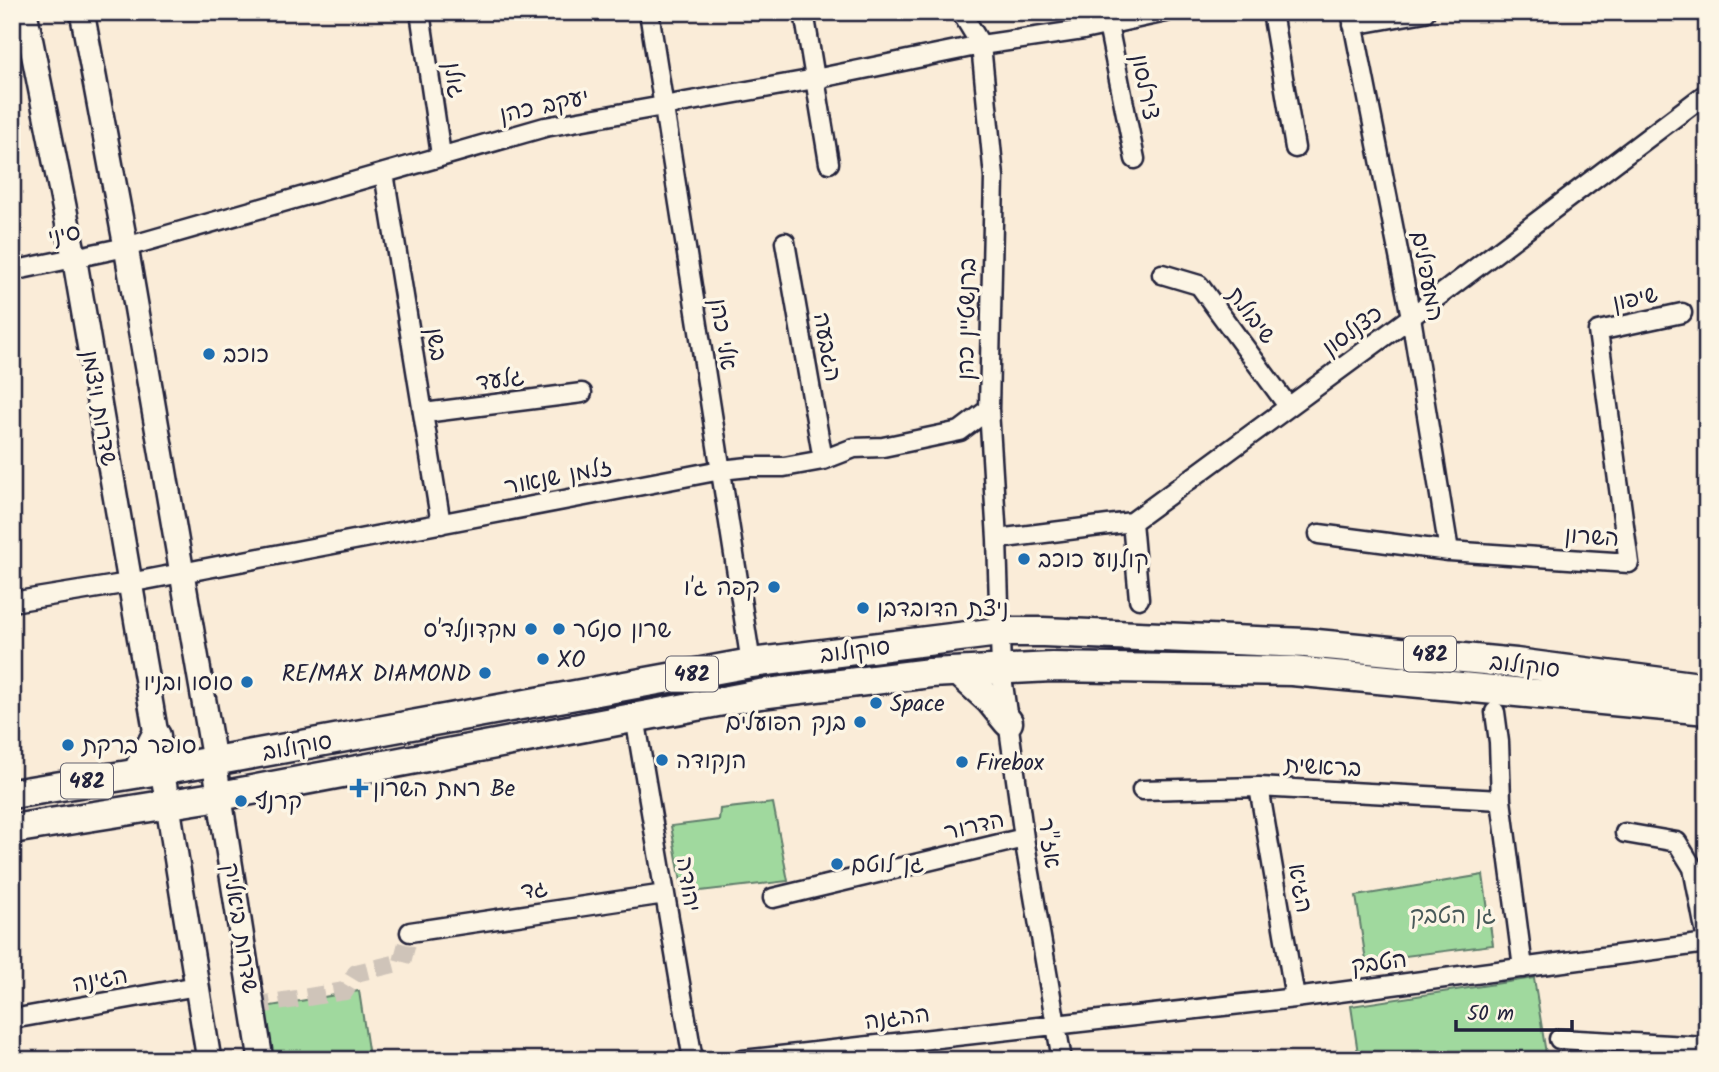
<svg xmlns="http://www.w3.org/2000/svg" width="1719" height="1072" viewBox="0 0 1719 1072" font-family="Kalam,'Playpen Sans Hebrew',sans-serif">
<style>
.green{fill:#a0d99e;stroke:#617e6c;stroke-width:2}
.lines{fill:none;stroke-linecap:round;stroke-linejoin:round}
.minor-tunnel{stroke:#cfc4b9;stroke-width:18;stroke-dasharray:18 9;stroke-linecap:butt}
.minor-casing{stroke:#22223b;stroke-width:23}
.tertiary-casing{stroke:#22223b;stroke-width:28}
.primary-casing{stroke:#22223b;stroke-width:33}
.minor{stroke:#fcf5e5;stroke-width:18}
.tertiary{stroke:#fcf5e5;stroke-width:23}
.primary{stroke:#fcf5e5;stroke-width:28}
.poi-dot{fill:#1f6fb2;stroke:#fcf5e5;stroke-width:2.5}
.labels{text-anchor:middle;stroke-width:7;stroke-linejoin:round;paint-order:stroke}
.shield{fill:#fcf5e5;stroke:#63616e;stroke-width:2}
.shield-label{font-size:21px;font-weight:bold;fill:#22223b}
.street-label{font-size:23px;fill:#22223b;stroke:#fcf5e5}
.poi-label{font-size:23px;fill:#22223b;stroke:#fcf5e5;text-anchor:start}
.park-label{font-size:23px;fill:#485959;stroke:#fcf5e5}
</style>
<rect width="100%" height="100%" fill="#faecd8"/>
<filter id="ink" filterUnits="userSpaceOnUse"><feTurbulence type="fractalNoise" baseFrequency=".0143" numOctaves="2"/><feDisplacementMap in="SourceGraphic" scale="14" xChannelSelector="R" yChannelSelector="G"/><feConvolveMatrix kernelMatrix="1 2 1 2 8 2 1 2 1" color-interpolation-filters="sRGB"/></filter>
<g filter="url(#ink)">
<!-- green -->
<path class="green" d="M773,803L788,881L683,893L671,826L719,820L720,809Z
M1483,875L1493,945L1366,961L1356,896Z
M1534,978L1547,1060H1359L1351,1006Z
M359,991L369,1056L347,1060H268L259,1008Z"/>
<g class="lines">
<!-- minor-tunnel -->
<path class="minor-tunnel" d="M253,1006L345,991L356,973L402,962L410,932"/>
<!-- minor casing -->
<g class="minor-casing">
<path id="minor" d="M420,12L441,155
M649,12L751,663
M804,12L829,163
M961,12L981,45L994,177L989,409L997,539L1001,669L1024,838L1062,1060
M1080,12L1083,30
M1272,12L1295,148
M1351,12L1411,317L1449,551
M1108,25L1135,159
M1353,25L1425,12
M384,173L441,524
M785,242L823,460
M12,271L126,247L545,127L815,79L981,45L1083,30L1166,12
M1162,274L1199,285L1288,406
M424,413L582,393
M1132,522L1139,599
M1319,534L1449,551L1629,563L1598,331L1682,313
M997,539L1132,522L1411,317L1707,93
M12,602L129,583L721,470L749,467H784L823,460L854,448L883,447L960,431L989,409
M1495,712L1499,742L1501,800L1523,968
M635,717L693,1060
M1259,787L1295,998
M1142,790L1259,787L1501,800
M1625,833L1677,842L1693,868L1707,940
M773,898L1024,838
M410,932L665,894
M12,1019L197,986
M1559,1039L1707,1047
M743,1060L1295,998L1707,943"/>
</g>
<!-- tertiary casing -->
<g class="tertiary-casing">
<path id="tertiary" d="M25,12L74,256L162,769L209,1060
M82,12L126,247L212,748L261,1060"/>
</g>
<!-- primary casing -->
<g class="primary-casing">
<path id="primary" d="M959,672L990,700L1008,722
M137,773L156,736
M12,794L214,761L751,663L999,632H1043L1306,643L1516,663L1707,688
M12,829L220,796L760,694L930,673L1052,667L1292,671L1707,710"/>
</g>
<!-- minor -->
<use href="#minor" class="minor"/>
<!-- tertiary -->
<use href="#tertiary" class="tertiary"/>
<!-- primary -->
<use href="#primary" class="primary"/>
</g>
</g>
<!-- markers -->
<g class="poi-dot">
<circle cx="209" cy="354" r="7"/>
<circle cx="1024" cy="559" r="7"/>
<circle cx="774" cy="587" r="7"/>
<circle cx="863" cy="608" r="7"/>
<circle cx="531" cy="629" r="7"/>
<circle cx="559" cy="629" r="7"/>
<circle cx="543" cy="659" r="7"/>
<circle cx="485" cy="673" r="7"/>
<circle cx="247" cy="682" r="7"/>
<circle cx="876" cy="703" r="7"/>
<circle cx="860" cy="722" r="7"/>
<circle cx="68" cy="745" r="7"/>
<circle cx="662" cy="760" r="7"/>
<circle cx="962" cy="762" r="7"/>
<path d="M355.5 777.5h7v7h7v7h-7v7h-7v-7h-7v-7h7z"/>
<circle cx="241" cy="801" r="7"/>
<circle cx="837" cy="864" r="7"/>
</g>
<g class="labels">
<!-- shield labels -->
<g class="shield">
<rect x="1404" y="636.5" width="52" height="35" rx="5"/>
<rect x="666" y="656.5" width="52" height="35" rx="5"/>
<rect x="61" y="763.5" width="52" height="35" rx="5"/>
</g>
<g class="shield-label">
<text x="1430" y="661">482</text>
<text x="692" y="681">482</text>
<text x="87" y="788">482</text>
</g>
<!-- street labels -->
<g class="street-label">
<text transform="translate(455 80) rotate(82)" y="8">גולן</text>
<text transform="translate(1146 87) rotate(79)" y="8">צירלסון</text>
<text transform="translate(544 105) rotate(-12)" y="8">יעקב כהן</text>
<text transform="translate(64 234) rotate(-12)" y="8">סיני</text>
<text transform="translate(1428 276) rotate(79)" y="8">המעפילים</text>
<text transform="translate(1635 298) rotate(-12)" y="8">שיפון</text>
<text transform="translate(1252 315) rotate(53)" y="8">שיבולת</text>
<text transform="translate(966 319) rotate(-89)" y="8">ברנשטיין כהן</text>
<text transform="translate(1352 330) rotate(-36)" y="8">כצנלסון</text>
<text transform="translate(724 334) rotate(81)" y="8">אלי כהן</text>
<text transform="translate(437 344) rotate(81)" y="8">בשן</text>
<text transform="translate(828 347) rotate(80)" y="8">הגבעה</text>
<text transform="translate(500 379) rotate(-7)" y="8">גלעד</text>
<text transform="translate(100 408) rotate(80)" y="8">שדרות ויצמן</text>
<text transform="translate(558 476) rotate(-11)" y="8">זלמן שנאור</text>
<text transform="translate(1592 536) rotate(4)" y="8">השרון</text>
<text transform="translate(855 650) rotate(-7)" y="8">סוקולוב</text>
<text transform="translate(1525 665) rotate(7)" y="8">סוקולוב</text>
<text transform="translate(297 746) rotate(-10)" y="8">סוקולוב</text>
<text transform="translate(1323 766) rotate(3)" y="8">בראשית</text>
<text transform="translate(974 825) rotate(-13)" y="8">הדרור</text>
<text transform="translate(1050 843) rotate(81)" y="8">אז"ר</text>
<text transform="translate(689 884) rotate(81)" y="8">יהודה</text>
<text transform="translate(1301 888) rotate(80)" y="8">הגיא</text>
<text transform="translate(534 889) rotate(-8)" y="8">גד</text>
<text transform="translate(241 928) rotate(81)" y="8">שדרות ביאליק</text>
<text transform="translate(1379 962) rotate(-7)" y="8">הטבק</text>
<text transform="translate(100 979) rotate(-10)" y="8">הגינה</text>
<text transform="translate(897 1017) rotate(-7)" y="8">ההגנה</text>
</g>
<!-- poi labels -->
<g class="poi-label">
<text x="223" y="362">כוכב</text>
<text x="1038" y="567">קולנוע כוכב</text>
<text x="760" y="595" text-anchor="end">קפה ג'ו</text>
<text x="877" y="616">ניצת הדובדבן</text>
<text x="517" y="637" text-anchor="end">מקדונלד'ס</text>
<text x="573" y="637">שרון סנטר</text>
<text x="557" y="667">XO</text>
<text x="471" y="681" text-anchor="end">RE/MAX DIAMOND</text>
<text x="233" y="690" text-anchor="end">סוסו ובניו</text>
<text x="890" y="711">Space</text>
<text x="846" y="730" text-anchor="end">בנק הפועלים</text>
<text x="82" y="753">סופר ברקת</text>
<text x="676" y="768">הנקודה</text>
<text x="976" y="770">Firebox</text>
<text x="373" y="796">רמת השרון Be</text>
<text x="255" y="809">קרנף</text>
<text x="851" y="872">גן לוטם</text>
</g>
<!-- park labels -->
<g class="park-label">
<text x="1453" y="923">גן הטבק</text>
</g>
</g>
<!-- margin -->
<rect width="1719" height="1072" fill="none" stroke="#fcf5e5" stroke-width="42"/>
<rect x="21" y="21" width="1677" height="1030" fill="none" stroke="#22223b" stroke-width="2.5" filter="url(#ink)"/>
<!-- scale -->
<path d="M1456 1020v10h116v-10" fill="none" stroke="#22223b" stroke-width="3.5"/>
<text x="1467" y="1020" font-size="21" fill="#22223b" stroke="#fcf5e5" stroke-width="5" paint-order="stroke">50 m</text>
</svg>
